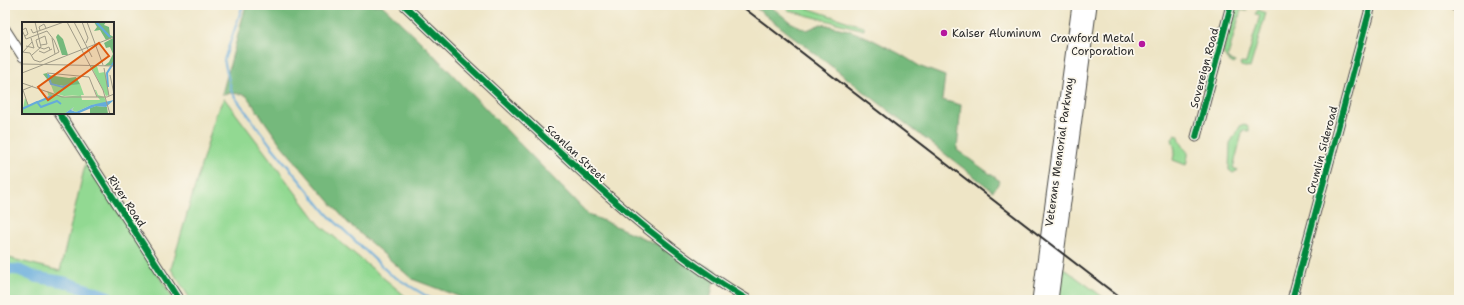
<svg xmlns="http://www.w3.org/2000/svg" width="1464" height="305" viewBox="0 0 1464 305" font-family="'Shantell Sans',sans-serif">
<style>
.green{fill:#92d992;stroke:#5e825e}
.forest{fill:#75b97c;stroke:#507254}
.lines{fill:none;stroke-linecap:round;stroke-linejoin:round}
.stream{stroke:#65abdb;stroke-width:2}
.river{stroke:#65abdb;stroke-width:11}
.minor-casing{stroke:#484742;stroke-width:11}
.major-casing{stroke:#484742;stroke-width:13}
.highway-casing{stroke:#484742;stroke-width:15}
.minor{stroke:#fff;stroke-width:9}
.major{stroke:#fff;stroke-width:11}
.highway{stroke:#fff;stroke-width:13}
.rail{stroke:#2b2b2b;stroke-width:2}
.cycleway-casing{stroke:#fbf7ec;stroke-width:8}
.cycleway{stroke:#00873e;stroke-width:6}
.poi-dot{fill:#b5179e;stroke:#fbf7ec;stroke-width:1.5}
.labels{text-anchor:middle;stroke-width:3.5;stroke-linejoin:round;paint-order:stroke}
.poi-label{font-size:11px;fill:#2b2b2b;stroke:#fbf7ec;text-anchor:start}
.street-label{font-size:11px;fill:#2b2b2b;stroke:#fbf7ec}
.inset-river{fill:none;stroke:#65abdb;stroke-width:2}
.inset-road{fill:none;stroke:#a09b88;stroke-width:1}
.view{fill:#df570e;fill-opacity:0.15;stroke:#df570e;stroke-width:2}
.inset-edge{fill:none;stroke:#2b2b2b;stroke-width:2}
</style>
<rect width="100%" height="100%" fill="#fbf7ec"/>
<filter id="ink" filterUnits="userSpaceOnUse"><feTurbulence type="fractalNoise" baseFrequency=".025" numOctaves="2"/><feDisplacementMap in="SourceGraphic" scale="8" xChannelSelector="R" yChannelSelector="G"/><feConvolveMatrix kernelMatrix="1 2 1 2 8 2 1 2 1" color-interpolation-filters="sRGB"/></filter>
<filter id="wash" filterUnits="userSpaceOnUse"><feTurbulence type="fractalNoise" baseFrequency=".012" numOctaves="4" result="noise"/><feDisplacementMap in="SourceGraphic" scale="16" xChannelSelector="R" yChannelSelector="G"/><feGaussianBlur stdDeviation="0.9" result="paint"/><feColorMatrix in="noise" values="0 0 0 0 0 0 0 0 0 0 0 0 0 0 0 0 0 1.4 0 .05"/><feComposite in="paint" operator="in"/></filter>
<g filter="url(#wash)">
<rect width="100%" height="100%" fill="#eee5c6"/>
<!-- green -->
<path class="green" d="M783,5H802L807,8L864,27V30L790,11Z
M1242,6L1246,8L1247,11L1241,10L1227,59L1235,62L1234,64C1228,61 1224,58 1223,51L1234,11Z
M1258,10L1266,13L1250,68L1241,66L1240,63L1242,62L1246,63L1260,15L1255,14Z
M224,98L320,225L410,300H191L171,269L216,114Z
M1245,124L1249,128V131L1243,130L1233,168L1238,170L1233,173L1229,170L1230,143L1241,125Z
M1175,134L1178,135C1180,138 1180,141 1182,144C1188,156 1190,148 1186,165L1173,160L1175,150L1172,139Z
M86,161L174,300H5V257L60,271Z
M1062,267L1107,300H1058Z"/>
<!-- forest -->
<path class="forest" d="M246,5H382L425,46L588,214L716,270L710,300H468L412,279L347,222L282,146L246,95L232,93L222,94Z
M752,5H769L790,22L807,30L821,24L848,30L869,38L900,54L921,67L945,76L942,100L961,105L957,150L1000,181L993,191Z"/>
<g class="lines">
<!-- stream -->
<path class="stream" d="M243,5L224,60L232,93L272,147L328,215L390,274L433,300"/>
<!-- river -->
<path class="river" d="M5,269L19,270L35,277L65,282L107,296"/>
</g>
</g>
<g filter="url(#ink)">
<g class="lines">
<!-- minor casing -->
<g class="minor-casing">
<path id="minor" d="M404,5C454,53 505,101 556,148C617,205 676,257 748,300
M5,29L23,57
M59,113L179,300
M1196,137L1231,5
M1292,300L1371,5"/>
</g>
<!-- major casing -->
<g class="major-casing">
<path id="major" d="M1455,5L1459,6"/>
</g>
<!-- highway casing -->
<g class="highway-casing">
<path id="highway" d="M1039,300L1079,5
M1051,300L1090,5"/>
</g>
<!-- minor -->
<use href="#minor" class="minor"/>
<!-- major -->
<use href="#major" class="major"/>
<!-- highway -->
<use href="#highway" class="highway"/>
<!-- rail -->
<path class="rail" d="M740,5L1123,300"/>
<!-- cycleway casing -->
<g class="cycleway-casing">
<path id="cycleway" d="M404,5C454,53 505,101 556,148C617,205 676,257 748,300
M59,113L179,300
M1196,137L1231,5
M1292,300L1371,5"/>
</g>
<!-- cycleway -->
<use href="#cycleway" class="cycleway"/>
</g>
</g>
<!-- markers -->
<g class="poi-dot">
<circle cx="944" cy="33" r="4"/>
<circle cx="1142" cy="44" r="4"/>
</g>
<g class="labels">
<!-- poi labels -->
<g class="poi-label">
<text x="952" y="37">Kaiser Aluminum</text>
<text x="1134" y="42" text-anchor="end">Crawford Metal<tspan x="1134" dy="13">Corporation</tspan></text>
</g>
<!-- street labels -->
<g class="street-label">
<text transform="translate(1204 68) rotate(-75)" y="4">Sovereign Road</text>
<text transform="translate(1322 150) rotate(-75)" y="4">Crumlin Sideroad</text>
<text transform="translate(1059 152) rotate(-82)" y="4">Veterans Memorial Parkway</text>
<text transform="translate(576 153) rotate(43)" y="4">Scanlan Street</text>
<text transform="translate(127 201) rotate(57)" y="4">River Road</text>
</g>
</g>
<!-- overview -->
<g transform="translate(22 22)">
<rect width="92" height="92" fill="#eee5c6"/>
<path d="M69,44H75L77,51L83,50L87,73L84,74ZM50,62H58L62,73H59L60,78H78L75,74L73,68H74L76,73L82,75L85,81L69,83L54,90L50,88L52,85L42,92H0L3,76L7,83L27,75L25,69L43,75L58,73L42,74L32,71L29,63L43,65Z" fill="#92d992"/>
<path d="M72,0H84L82,3L87,5L88,13L92,15L84,18L78,8L72,9L75,5ZM36,12L41,17L46,33H40L34,15ZM91,16L92,43L82,44L87,40L91,32L88,25L84,26L82,21ZM25,51L26,53L47,56L54,55L58,62L42,64L29,62L21,52ZM74,84L85,85L86,92H68V86Z" fill="#75b97c"/>
<path d="M92,78L84,85L74,84L55,92H42L52,85L49,88L54,90L69,83Z" fill="#65abdb"/>
<path class="inset-river" d="M74,0L88,15M26,52L29,62L41,65L49,62M86,65L85,51L92,40M16,80L30,74M0,87L15,80L19,85L35,79L39,82"/>
<path class="inset-road" d="M45,0L81,68L88,92M52,0L70,35M60,0L66,16L64,21M65,0L81,43M9,7L11,11L42,0M0,8L4,17L25,9L32,18L37,30L18,40L12,38L8,31L0,30M0,8L4,6L6,12L3,14M18,8L17,5L22,2L24,6M30,16L33,32M19,23L25,22L23,14L14,18L16,25L22,27L27,25L28,28M4,24L12,26L9,16M17,29L22,31L30,27M1,30L10,20M10,33L19,25L13,0M0,42L92,44M82,46L87,74M0,51L92,15M25,51L67,55L75,75M88,53L92,72M0,61L40,75H85L92,72M6,83L1,68L11,64"/>
<path class="view" d="M77,21L87,34L26,78L16,65Z"/>
<rect width="92" height="92" class="inset-edge"/>
</g>
<!-- margin -->
<rect width="1464" height="305" fill="none" stroke="#fbf7ec" stroke-width="20"/>
</svg>
